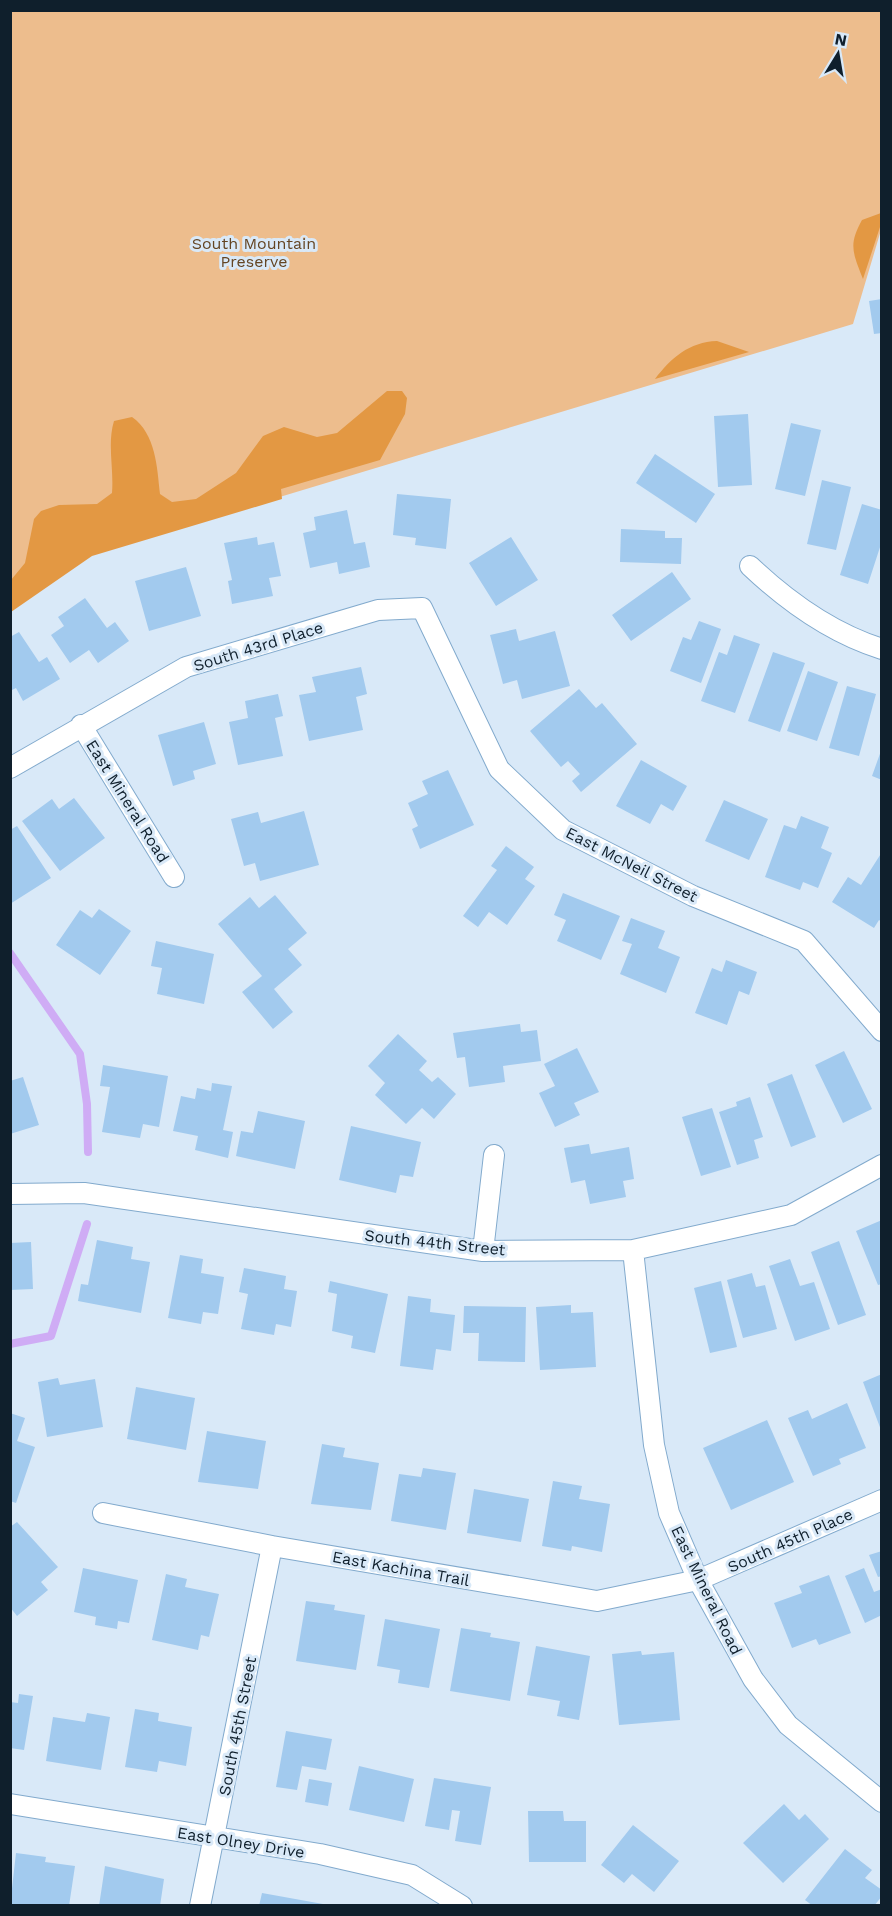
<svg xmlns="http://www.w3.org/2000/svg" width="892" height="1916" viewBox="0 0 892 1916" font-family="'Work Sans',sans-serif">
<style>
.green{fill:#edbd8d}
.forest{fill:#e39843}
.lines{fill:none;stroke-linecap:round;stroke-linejoin:round}
.stream{stroke:#cfacf5;stroke-width:8}
.building{fill:#a2caee}
.minor-casing{stroke:#82aacd;stroke-width:22}
.minor{stroke:#fff;stroke-width:20}
.labels{text-anchor:middle;stroke-width:6;stroke-linejoin:round;paint-order:stroke}
.park-label{font-size:16px;fill:#644523;stroke:#d9e9f8}
.street-label{font-size:16px;fill:#0f1f2c;stroke:#d9e9f8}
</style>
<rect width="100%" height="100%" fill="#d9e9f8"/>
<!-- green -->
<path class="green" d="M11,11H881V230L853,324L94,553L11,606Z"/>
<!-- forest -->
<path class="forest" d="M881,213V224L863,279C853,253 848,245 862,220Z
M717,341L749,352L655,379C671,358 689,342 717,341Z
M387,391H402L407,398L405,414L380,460L281,489L282,499L92,556L11,612V580L25,563L34,519L41,511L59,505L97,504L112,493C114,468 107,444 114,421L132,417C156,434 157,467 160,494L172,502L196,499L236,473L263,436L284,427L317,437L337,433Z"/>
<g class="lines">
<!-- stream -->
<path class="stream" d="M10,953L80,1054L87,1104L88,1152
M10,1344L51,1336L87,1224"/>
</g>
<!-- building -->
<path class="building" d="M882,299V333L874,334L869,301Z
M748,414L752,485L718,487L714,416Z
M791,423L821,430L805,496L775,489Z
M655,454L715,494L696,523L636,483Z
M822,480L851,487L836,550L807,544Z
M397,494L451,499L446,549L415,545L416,538L393,535Z
M862,504L882,510V541L868,584L840,575Z
M347,510L354,544L365,542L370,567L339,574L337,562L310,568L303,533L316,530L314,517Z
M621,529L665,531V538H682L681,564L620,562Z
M257,537L258,545L274,542L281,576L269,578L273,596L232,604L228,581L232,580L224,543Z
M511,537L538,580L496,606L469,563Z
M186,567L201,616L149,631L135,581Z
M672,572L691,599L631,641L612,615Z
M85,598L107,628L115,622L129,641L98,663L89,650L70,663L51,635L64,626L58,617Z
M699,621L721,629L701,683L670,671L683,637L691,640Z
M516,629L519,641L555,631L570,686L522,699L517,680L503,684L490,635Z
M19,632L39,662L47,657L60,679L23,701L16,688L10,691V637Z
M734,635L760,644L735,713L701,701L719,652L727,655Z
M773,652L805,663L780,732L748,721Z
M361,667L367,694L356,697L363,730L309,741L299,695L316,692L312,677Z
M808,671L838,682L817,741L787,731Z
M847,686L876,694L859,756L829,748Z
M579,689L596,708L602,703L637,744L581,792L572,781L580,774L568,761L561,767L530,731Z
M278,694L283,716L275,718L283,756L238,765L229,722L248,718L245,701Z
M204,722L216,764L193,771L195,779L173,786L158,735Z
M882,748V780L872,776Z
M641,760L687,786L673,811L661,804L650,824L616,806Z
M448,770L474,825L420,849L412,829L418,826L408,803L428,794L422,781Z
M74,798L105,838L60,871L22,821L52,799L59,809Z
M724,800L768,819L749,860L705,841Z
M304,811L319,865L260,881L255,863L244,866L231,819L258,812L261,823Z
M801,816L829,827L821,848L832,853L818,888L803,882L800,890L765,877L784,825L796,829Z
M17,826L51,878L10,904V830Z
M506,846L534,867L525,879L535,886L507,925L489,912L478,927L463,916L497,870L491,866Z
M882,852V922L879,920L874,928L832,902L848,877L861,885Z
M563,893L620,916L601,960L557,941L566,920L554,915Z
M275,895L307,933L288,949L302,965L274,989L293,1012L273,1029L242,992L262,976L218,924L250,897L259,908Z
M99,909L131,931L100,975L56,945L80,910L92,918Z
M631,918L665,931L658,948L680,957L666,993L620,974L632,944L622,941Z
M156,941L214,954L204,1004L157,994L162,968L151,966Z
M726,960L757,972L749,995L739,991L727,1025L695,1013L712,968L722,972Z
M520,1024L521,1032L537,1030L541,1061L503,1066L505,1082L469,1087L465,1057L457,1058L453,1033Z
M398,1034L427,1061L419,1070L432,1082L438,1077L456,1094L434,1119L422,1108L406,1124L375,1095L385,1083L368,1066Z
M577,1048L599,1092L574,1103L580,1115L555,1127L539,1093L555,1086L544,1064Z
M844,1051L872,1109L843,1123L815,1065Z
M103,1065L168,1076L159,1127L143,1124L140,1138L102,1132L110,1087L100,1086Z
M792,1074L816,1137L791,1147L767,1084Z
M23,1077L39,1125L10,1134V1081Z
M212,1083L232,1086L223,1130L233,1132L228,1158L195,1150L198,1136L173,1131L181,1096L195,1099L197,1088L211,1091Z
M750,1097L763,1137L754,1140L759,1158L737,1165L719,1112L737,1106L736,1102Z
M712,1108L731,1167L701,1176L682,1117Z
M258,1111L305,1121L295,1169L236,1156L241,1131L253,1133Z
M351,1126L421,1142L413,1177L400,1175L396,1193L339,1180Z
M589,1144L591,1154L629,1147L634,1179L623,1181L626,1197L590,1204L585,1180L571,1183L564,1148Z
M882,1220V1284L878,1285L856,1231Z
M97,1240L133,1247L131,1259L150,1262L141,1313L78,1301L81,1284L88,1285Z
M839,1241L866,1315L838,1325L811,1252Z
M31,1242L33,1289L10,1290V1243Z
M180,1255L203,1259L201,1273L224,1277L218,1314L203,1312L201,1324L168,1318Z
M790,1259L800,1286L814,1282L830,1329L795,1341L769,1266Z
M244,1268L286,1276L284,1289L297,1291L291,1327L276,1324L274,1335L241,1329L248,1294L239,1292Z
M752,1273L756,1287L765,1285L777,1329L743,1338L727,1280Z
M330,1281L388,1294L375,1353L351,1348L353,1336L332,1331L337,1294L328,1292Z
M721,1281L737,1347L710,1353L694,1288Z
M408,1296L431,1299L430,1312L455,1315L451,1351L436,1349L433,1370L400,1366Z
M571,1305V1313L593,1312L596,1367L540,1370L536,1307Z
M464,1306L526,1307L525,1362L478,1361L479,1333H463Z
M882,1374V1430H881L863,1382Z
M58,1378L60,1385L95,1379L103,1427L47,1437L38,1382Z
M136,1387L195,1398L186,1450L127,1439Z
M847,1403L866,1448L839,1459L841,1464L813,1476L788,1418L808,1410L812,1419Z
M10,1413L25,1418L17,1441L35,1447L16,1503L10,1501Z
M767,1420L794,1482L731,1510L703,1448Z
M207,1431L266,1441L258,1489L198,1482Z
M322,1444L345,1448L343,1457L379,1463L371,1510L311,1504Z
M423,1468L456,1473L446,1530L391,1521L399,1474L421,1477Z
M553,1481L582,1486L579,1499L610,1504L602,1552L572,1546L571,1551L542,1546Z
M474,1489L529,1499L521,1542L467,1533Z
M17,1522L58,1567L41,1582L48,1590L17,1616L10,1607V1527Z
M882,1551V1576L878,1577L869,1555Z
M83,1568L138,1580L129,1623L118,1621L117,1629L95,1625L96,1617L74,1612Z
M864,1568L874,1592L882,1589V1615L865,1623L845,1576Z
M166,1574L187,1579L185,1587L219,1594L209,1637L201,1635L198,1650L152,1640Z
M829,1575L851,1633L819,1645L816,1639L792,1648L774,1603L802,1593L799,1586Z
M306,1601L335,1605L334,1610L365,1615L356,1670L296,1661Z
M385,1619L440,1629L429,1688L398,1683L400,1670L377,1666Z
M461,1628L491,1633L490,1637L520,1642L510,1701L450,1691Z
M536,1646L590,1656L579,1720L557,1716L560,1701L527,1695Z
M641,1651L642,1655L674,1652L680,1720L619,1725L612,1654Z
M19,1694L33,1696L24,1750L10,1748V1702L18,1703Z
M135,1709L159,1713L158,1721L192,1727L186,1766L159,1761L157,1772L125,1767Z
M87,1713L110,1717L101,1770L46,1761L53,1717L85,1722Z
M286,1731L332,1739L326,1770L302,1766L297,1790L276,1787Z
M359,1766L414,1779L404,1822L349,1810Z
M434,1778L491,1787L481,1845L455,1841L460,1811L452,1810L449,1830L425,1826Z
M309,1779L332,1783L328,1806L305,1802Z
M784,1804L799,1820L805,1814L829,1839L783,1883L743,1843Z
M528,1811H563L564,1821H586V1862H529Z
M633,1825L679,1861L654,1892L632,1874L624,1883L601,1865Z
M845,1849L872,1870L865,1878L882,1890V1896L874,1906H813L805,1900Z
M16,1853L46,1857L45,1862L75,1866L69,1906H10Z
M105,1866L164,1879L160,1906H99Z
M262,1893L323,1904L322,1906H259Z"/>
<g class="lines">
<!-- minor casing -->
<g class="minor-casing">
<path id="minor" d="M750,566C788,602 831,633 882,649
M81,725L174,877
M10,768L186,667L378,610L422,608L499,769L563,830L693,896L804,941L882,1031
M10,1194L84,1193L483,1251L633,1250L791,1215L882,1165
M633,1250L654,1445L669,1513L698,1580L753,1679L788,1725L882,1802
M483,1251L494,1155
M103,1513L272,1546L597,1601L698,1580L882,1500
M10,1804L320,1854L412,1875L462,1906
M200,1906L272,1546"/>
</g>
<!-- minor -->
<use href="#minor" class="minor"/>
</g>
<g class="labels">
<!-- park labels -->
<g class="park-label">
<text x="254" y="249">South Mountain<tspan x="254" dy="18">Preserve</tspan></text>
</g>
<!-- street labels -->
<g class="street-label">
<text transform="translate(258 646) rotate(-17)" y="6">South 43rd Place</text>
<text transform="translate(128 801) rotate(58)" y="6">East Mineral Road</text>
<text transform="translate(632 864) rotate(27)" y="6">East McNeil Street</text>
<text transform="translate(435 1242) rotate(6)" y="6">South 44th Street</text>
<text transform="translate(790 1540) rotate(-24)" y="6">South 45th Place</text>
<text transform="translate(401 1568) rotate(10)" y="6">East Kachina Trail</text>
<text transform="translate(707 1590) rotate(64)" y="6">East Mineral Road</text>
<text transform="translate(237 1726) rotate(-79)" y="6">South 45th Street</text>
<text transform="translate(241 1842) rotate(9)" y="6">East Olney Drive</text>
</g>
</g>
<!-- border -->
<rect width="892" height="1916" fill="none" stroke="#0f1f2c" stroke-width="24"/>
<!-- north arrow -->
<g transform="translate(838 54) rotate(11)" stroke="#d9e9f8" stroke-width="4.5" paint-order="stroke">
<path d="M0-4.5L10 22L0 15L-10 22Z" fill="#0f1f2c"/>
<text y="-9" font-size="16" font-weight="bold" text-anchor="middle" fill="#0f1f2c">N</text>
</g>
</svg>
